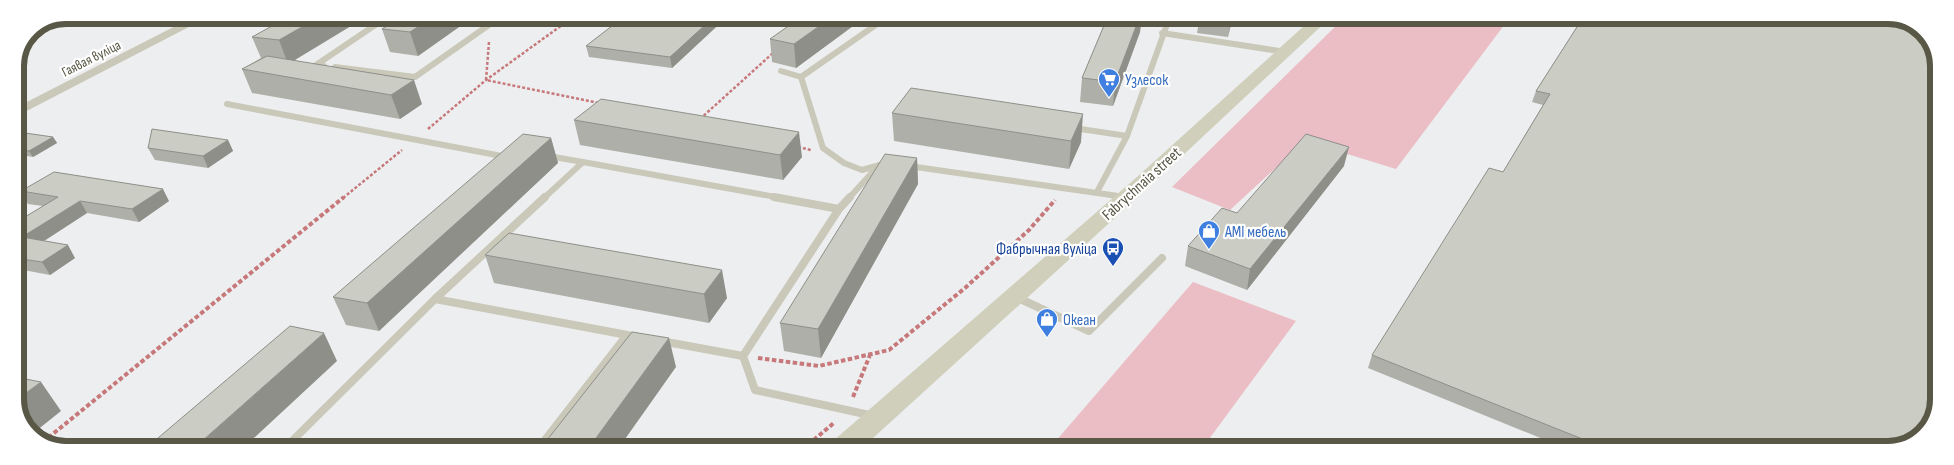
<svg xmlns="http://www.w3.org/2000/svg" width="1954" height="465" viewBox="0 0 1954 465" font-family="'Sofia Sans Condensed',sans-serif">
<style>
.green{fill:#ebbdc4}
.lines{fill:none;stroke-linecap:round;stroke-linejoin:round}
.path-far1{stroke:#c6787a;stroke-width:2.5;stroke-dasharray:3 2;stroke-linecap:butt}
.path{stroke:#c6787a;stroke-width:4;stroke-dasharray:4.5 2.5;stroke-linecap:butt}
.service-far1{stroke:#c9c8b9;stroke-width:6}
.service{stroke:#c9c8b9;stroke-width:8}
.minor{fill:#c9c8b9;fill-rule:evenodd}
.secondary{fill:#d0cfbb;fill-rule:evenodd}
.wall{fill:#afafa9}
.shaded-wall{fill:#8e8f89}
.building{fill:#cbccc4;stroke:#8e8f89}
.labels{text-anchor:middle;stroke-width:4.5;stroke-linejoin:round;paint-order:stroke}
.far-street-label{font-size:14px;fill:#595846;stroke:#fff}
.shop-label{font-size:16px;fill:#366cbe;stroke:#fff;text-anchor:start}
.street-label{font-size:16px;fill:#595846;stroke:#fff}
.transit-label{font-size:16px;fill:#164399;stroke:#fff;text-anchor:end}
.rim{fill:none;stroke:#595846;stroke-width:6}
</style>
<rect width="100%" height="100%" fill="#edeeef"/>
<!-- green -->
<path class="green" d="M1346,16H1511L1396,169L1305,141L1230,210L1172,187Z
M1193,282L1296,321L1201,450H1048Z"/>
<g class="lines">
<!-- path-far1 -->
<path class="path-far1" d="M489,42L486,80L599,103
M700,119L773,53
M428,129L486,80L576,15
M798,147L811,150
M343,198L402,150"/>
<!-- path -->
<path class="path" d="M758,358L819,366L889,350L965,288L1029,230L1055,200
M853,397L870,355
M43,442L344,197
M803,449L835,422"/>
<!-- service-far1 -->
<path class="service-far1" d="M1162,33L1286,52
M324,66L316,65L390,15
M335,67L415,77L503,15
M781,71L801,77L823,148L844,163L862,170L887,163
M801,77L890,15
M15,103L29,106
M227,104L507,157
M1074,128L1127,136
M548,156L583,162
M909,166L1125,197
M1097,192L1127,136L1170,16
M544,198L583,162L781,198
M849,198L879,165"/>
<!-- service -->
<path class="service" d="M774,197L839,209
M1016,297L1089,331L1162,258
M435,299L638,337
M661,341L743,356L755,390L874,416
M743,356L839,209L850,197
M284,449L435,299L545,197
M538,449L627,335"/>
<!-- minor -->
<path class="minor" d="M197,15H212L15,117V108Z"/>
<!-- secondary -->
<path class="secondary" d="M1315,16H1332L1151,185L861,449H829L833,441L1137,177Z"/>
</g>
<!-- wall -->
<path class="wall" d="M292,15H369L295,60L422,104L400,119L252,93L242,69L261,58L252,37Z
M476,15L418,56L390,52L382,29Z
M626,15H729L672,68L589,57L586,46Z
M804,15H868L796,68L772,62L770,39Z
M1108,16H1143L1141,22L1140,32L1113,106L1080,102L1082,78Z
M1200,16H1233L1228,37L1197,33Z
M1584,16L1889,450H1570L1368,368L1372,355L1503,172L1543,105L1532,102L1536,91Z
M892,113L1081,142L1069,169L894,141Z
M574,120L802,157L783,180L580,145Z
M15,134L53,137L57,143L33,157L15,154Z
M551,138L558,163L379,331L346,325L333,297Z
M228,140L233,151L208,168L155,160L148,148Z
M917,158L918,184L821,358L784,351L780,323Z
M1344,166L1247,290L1185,266L1188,246L1237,213Z
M21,191L169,201L139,222L87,213L44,241L75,258L50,275L18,269L15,271V223L43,206L28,204Z
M485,255L727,298L709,323L494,283Z"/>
<!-- shaded-wall -->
<path class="shaded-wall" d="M323,15H369L288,64L279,40Z
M436,15H476L418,56L410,32Z
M716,15H729L672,68L670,57Z
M835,15H868L796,68L794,44Z
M1138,16H1143L1141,22L1140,32L1113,106L1115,82Z
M1232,16H1233L1228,37Z
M414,80L422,104L400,119L391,95Z
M1083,114L1081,142L1069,169L1071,141Z
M799,132L802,157L783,180L780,155Z
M53,137L57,143L33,157L29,151Z
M551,138L558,163L379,331L367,303Z
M228,140L233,151L208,168L203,156Z
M1349,147L1344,166L1247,290L1250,269Z
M917,158L918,184L821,358L818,329Z
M163,189L169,201L139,222L132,209Z
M80,201L87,213L30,250L22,237Z
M68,245L75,258L50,275L42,262Z
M15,265L18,269L15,271Z
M722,270L727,298L709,323L704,294Z
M324,333L337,361L242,449H193Z
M669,338L676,367L618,449H588Z
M41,382L61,411L31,435L28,433L15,406V401Z"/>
<!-- building -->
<path class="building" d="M292,15H323L279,40L252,37Z
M404,15H436L410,32L382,29Z
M626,15H716L670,57L586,46Z
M804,15H835L794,44L770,39Z
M1108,16H1140L1115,82L1082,78Z
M1584,16H1899L1926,32L1939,59L1938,410L1922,438L1889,450H1610L1372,355L1489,168L1503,172L1550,94L1536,91Z
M267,56L414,80L391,95L242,69Z
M911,88L1083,114L1071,141L892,113Z
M601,99L799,132L780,155L574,120Z
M152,129L228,140L203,156L148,148Z
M18,132L53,137L29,151L15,149V134Z
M523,134L551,138L367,303L333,297Z
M1306,134L1349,147L1250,269L1188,246L1222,208L1237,213Z
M885,154L917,158L818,329L780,323Z
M54,172L163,189L132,209L80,201L22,237L68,245L42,262L15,258V223L58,197L21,191Z
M509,233L722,270L704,294L485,255Z
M290,326L324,333L193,449H145Z
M632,332L669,338L588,449H540Z
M15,377L41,382L15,401Z
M1334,441L1354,450H1329Z"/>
<!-- icons -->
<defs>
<g id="supermarket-pin" transform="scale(1.125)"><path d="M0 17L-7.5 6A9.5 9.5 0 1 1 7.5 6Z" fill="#3f7fe0" stroke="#fff"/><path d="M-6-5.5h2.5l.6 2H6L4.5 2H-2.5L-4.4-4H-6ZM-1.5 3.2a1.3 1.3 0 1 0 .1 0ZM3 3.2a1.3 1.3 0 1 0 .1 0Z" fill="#fff"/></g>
<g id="shop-pin" transform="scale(1.125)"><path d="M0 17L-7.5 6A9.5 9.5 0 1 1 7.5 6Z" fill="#3f7fe0" stroke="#fff"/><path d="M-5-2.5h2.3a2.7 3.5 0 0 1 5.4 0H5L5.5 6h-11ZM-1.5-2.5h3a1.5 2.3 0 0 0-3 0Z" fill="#fff"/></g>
<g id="bus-pin" transform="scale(1.125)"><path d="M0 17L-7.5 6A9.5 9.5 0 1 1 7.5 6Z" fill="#1a4fb4" stroke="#fff"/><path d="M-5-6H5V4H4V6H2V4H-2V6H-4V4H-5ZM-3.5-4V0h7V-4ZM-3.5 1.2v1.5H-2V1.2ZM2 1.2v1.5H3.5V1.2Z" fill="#fff"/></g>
</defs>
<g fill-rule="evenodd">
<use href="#supermarket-pin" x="1109" y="79"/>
<use href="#shop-pin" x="1209" y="231"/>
<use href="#bus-pin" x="1113" y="248"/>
<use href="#shop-pin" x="1047" y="319"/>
</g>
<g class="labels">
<!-- far-street labels -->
<g class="far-street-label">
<text transform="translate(91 58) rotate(-27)" y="5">Гаявая вуліца</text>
</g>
<!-- shop labels -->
<g class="shop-label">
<text x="1125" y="85">Узлесок</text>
<text x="1225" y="237">AMI мебель</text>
<text x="1063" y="325">Океан</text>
</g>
<!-- street labels -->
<g class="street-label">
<text transform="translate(1141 183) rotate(-42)" y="6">Fabrychnaia street</text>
</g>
<!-- transit labels -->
<g class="transit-label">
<text x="1097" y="254">Фабрычная вуліца</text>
</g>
</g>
<!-- crop -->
<path d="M0 0H1954V465H0ZM66 24H1888A42 42 0 0 1 1930 66V399A42 42 0 0 1 1888 441H66A42 42 0 0 1 24 399V66A42 42 0 0 1 66 24Z" fill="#fff" fill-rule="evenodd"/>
<path class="rim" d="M66 24H1888A42 42 0 0 1 1930 66V399A42 42 0 0 1 1888 441H66A42 42 0 0 1 24 399V66A42 42 0 0 1 66 24Z"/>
</svg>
